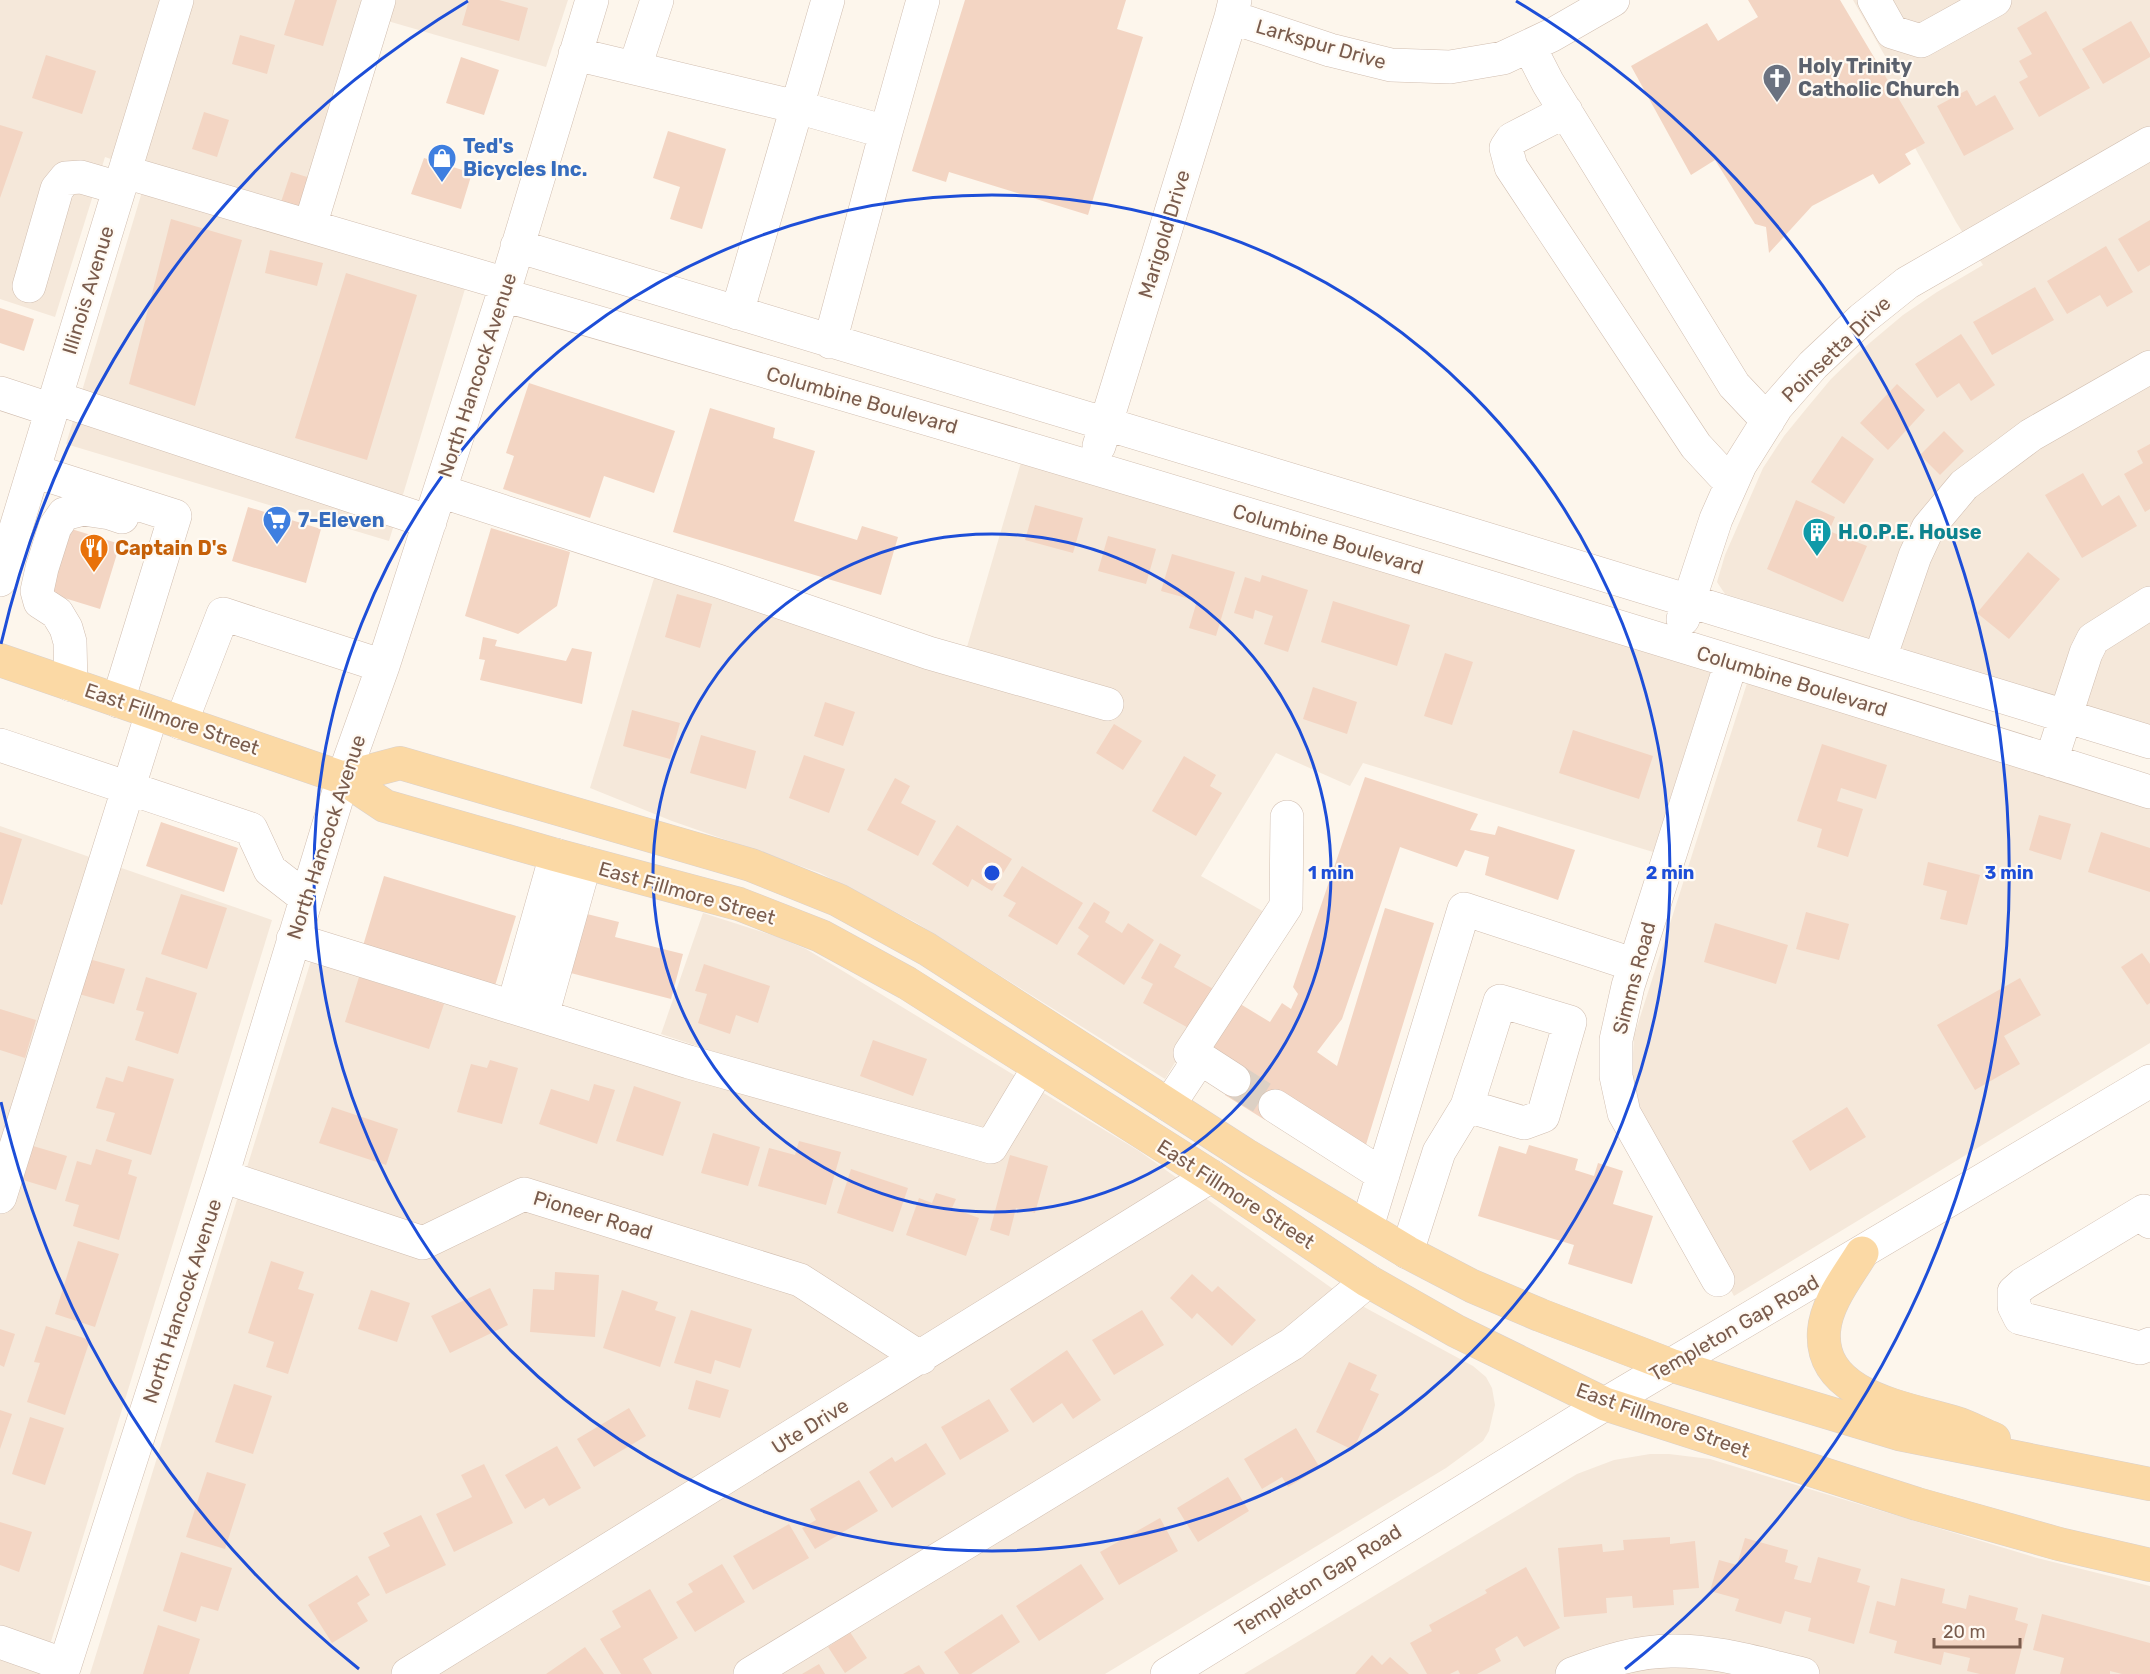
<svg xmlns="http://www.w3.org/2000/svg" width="2150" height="1674" viewBox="0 0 2150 1674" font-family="Rubik,sans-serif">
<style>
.residential{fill:#f5e8da}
.building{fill:#f3d5c3}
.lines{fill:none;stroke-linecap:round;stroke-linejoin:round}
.minor-tunnel{stroke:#dcd0c4;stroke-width:33;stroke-dasharray:33 16;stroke-linecap:butt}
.minor-casing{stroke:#d1beb0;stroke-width:34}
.major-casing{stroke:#dad1cd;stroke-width:34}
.minor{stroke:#fff;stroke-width:33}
.major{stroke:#fbd9a5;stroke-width:33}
.ring{fill:none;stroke:#1d4ed8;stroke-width:3}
.labels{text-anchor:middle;stroke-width:4.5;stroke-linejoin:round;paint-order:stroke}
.street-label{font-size:20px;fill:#7a5c4d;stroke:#fffaf3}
.worship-label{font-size:20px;font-weight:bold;fill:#5b616d;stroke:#fffaf3;text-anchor:start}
.shop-label{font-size:20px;font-weight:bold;fill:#366cbe;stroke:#fffaf3;text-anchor:start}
.culture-label{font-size:20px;font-weight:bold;fill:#0d838f;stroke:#fffaf3;text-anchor:start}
.food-label{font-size:20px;font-weight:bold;fill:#c56008;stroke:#fffaf3;text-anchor:start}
.centre{fill:#1d4ed8;stroke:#fffaf3;stroke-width:3}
.ring-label{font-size:18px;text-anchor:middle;font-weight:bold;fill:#1d4ed8;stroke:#fffaf3;stroke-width:4.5;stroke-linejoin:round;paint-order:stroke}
</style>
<rect width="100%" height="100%" fill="#fdf6ec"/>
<!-- residential -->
<path class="residential" d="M0,0H568L546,67L367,15L308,220L471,269L389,541L66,444L148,172L105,157L55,317L0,299Z
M1853,0H2150V726L1725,594L1717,582L1725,555L1763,468L1784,436L1806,409L1831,379L1859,352L1903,315L1937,292L1983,265L1956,222L1877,79L1893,70Z
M1022,459L1712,667L1653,852L1363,763L1350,786L1276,753L1201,876L1266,913L1165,1079L915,922L820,873L672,821L590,788L655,575L960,671Z
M1749,677L2150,801V1043L1734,1296L1637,1112L1632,1072L1634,1036Z
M0,826L272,920L41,1674H0Z
M703,913L778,937L806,949L838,968L1139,1151L1340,1294L1473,1366L1486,1377L1492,1388L1495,1405L1489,1431L1483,1441L1446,1468L1105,1674H90L314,951L786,1076L661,1034Z
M1650,1454H1669L1710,1459L2037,1558L2150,1586V1674H1244L1577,1474L1614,1460Z"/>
<!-- building -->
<path class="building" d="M295,0H337L323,46L284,35Z
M469,0H499L528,8L519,41L462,25Z
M965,0H1126L1117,29L1143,37L1088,215L949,172L946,182L912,171Z
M1748,0H1840L1925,143L1905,154L1911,164L1879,184L1873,174L1812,206L1769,253L1766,227L1755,224L1715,160L1691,175L1631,66L1707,23L1718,41L1758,17Z
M2046,11L2090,88L2039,117L2019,82L2028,77L2019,61L2032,54L2017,28Z
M2131,21L2150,54V57L2103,84L2082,49Z
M240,35L275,45L267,74L232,64Z
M46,55L96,71L82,114L32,98Z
M461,57L499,70L484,115L446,103Z
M1967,90L1976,106L1995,95L2014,129L1964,156L1937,106Z
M204,112L229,120L217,157L192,149Z
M0,125L23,132L0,198Z
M668,131L726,149L702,229L670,219L680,187L653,178Z
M424,158L472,173L461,209L411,194Z
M291,172L320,181L309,212L281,202Z
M171,219L242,240L195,406L129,384Z
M2150,220V265L2138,272L2118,239Z
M2106,246L2133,292L2107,307L2100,295L2067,314L2047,281Z
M270,250L323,263L317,286L265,273Z
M346,273L417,295L367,460L295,438Z
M2035,287L2054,320L1992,355L1973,322Z
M0,308L34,319L24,351L0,343Z
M1961,334L1995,385L1971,401L1959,383L1937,398L1915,364Z
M529,383L675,431L654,493L604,476L590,518L503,489L514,456L506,453Z
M1897,384L1925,410L1888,450L1860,423Z
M710,408L775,428L773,438L815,451L794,521L857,540L862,526L898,537L881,595L673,532Z
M1944,431L1964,451L1940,475L1920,455Z
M1842,436L1874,459L1844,504L1811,482Z
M2150,444V509L2145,512L2124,474L2143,463L2137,451Z
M2083,473L2102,506L2119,495L2137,526L2082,558L2045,495Z
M1796,500L1835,517L1829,531L1867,546L1843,602L1767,569Z
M1035,505L1083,518L1073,553L1025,540Z
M248,507L321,529L306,583L232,561Z
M65,527L120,544L100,609L45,592Z
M491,528L570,552L557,606L518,634L465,616Z
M1108,536L1156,549L1146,584L1098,571Z
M2028,552L2060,579L2009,639L1977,613Z
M1172,554L1235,572L1216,636L1189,628L1197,601L1161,591Z
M1262,575L1308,590L1288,652L1264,644L1273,616L1255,610L1253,619L1234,613L1245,577L1260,582Z
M677,594L712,604L700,648L665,637Z
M1333,601L1410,625L1397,666L1321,642Z
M483,637L497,640L495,646L566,661L572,648L592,652L582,704L480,680L485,660L479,659Z
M1445,653L1473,662L1452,725L1424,716Z
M1313,687L1357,702L1347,734L1303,719Z
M825,702L855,712L843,746L814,736Z
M632,710L680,723L670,759L623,746Z
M1114,724L1142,741L1123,770L1096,753Z
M1573,730L1653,756L1639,799L1559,773Z
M701,735L756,751L746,789L690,773Z
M1822,744L1887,765L1876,799L1841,788L1837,801L1863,809L1848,857L1817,847L1822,829L1797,821Z
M804,755L845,769L829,813L789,798Z
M1184,756L1216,775L1210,786L1222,793L1196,836L1152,811Z
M1365,777L1478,814L1470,830L1495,835L1498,826L1575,850L1558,900L1485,875L1489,857L1465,850L1457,867L1400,847L1342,1019L1317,1052L1337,1066L1385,908L1434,923L1365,1148L1284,1093L1265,1120L1225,1095L1243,1067L1211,1046L1237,1002L1270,1022L1282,1003L1291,1009L1298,994L1293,987Z
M895,778L910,786L901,803L936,821L918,856L867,830Z
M2039,815L2071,824L2061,860L2029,850Z
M161,822L238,848L224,892L146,866Z
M957,825L1012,859L992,891L972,879L968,887L932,864Z
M0,832L22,839L2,905L0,904Z
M2101,832L2150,848V892L2088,872Z
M1928,862L1980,875L1967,925L1940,919L1947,891L1923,885Z
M1022,866L1083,903L1057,945L1008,916L1016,903L1003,896Z
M384,876L516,916L494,989L362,949Z
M181,894L227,908L207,969L161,954Z
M1094,902L1110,912L1105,922L1122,933L1128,923L1154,940L1124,985L1077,954L1089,936L1078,928Z
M579,912L619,922L615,937L683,954L671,999L563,971Z
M1806,912L1849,924L1839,960L1796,949Z
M1715,923L1788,945L1776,984L1704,962Z
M1160,943L1181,955L1174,967L1217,991L1194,1031L1143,1003L1153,984L1141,978Z
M2142,953L2150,964V1003L2147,1005L2121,967Z
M89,959L125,969L114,1004L79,994Z
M704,964L770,986L758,1023L736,1015L730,1034L698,1023L707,994L695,991Z
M146,977L197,993L178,1054L135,1040L144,1012L136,1010Z
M359,977L444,1004L429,1049L345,1022Z
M2020,978L2041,1015L2004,1036L2020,1064L1975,1090L1937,1025Z
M0,1009L36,1020L25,1058L0,1050Z
M873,1040L927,1059L913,1096L860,1076Z
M490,1060L518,1068L502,1124L457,1112L471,1064L487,1068Z
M128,1066L174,1079L151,1155L106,1141L115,1113L96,1108L106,1077L123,1082Z
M594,1084L615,1090L597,1144L539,1124L551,1089L589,1101Z
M634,1086L681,1102L663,1156L616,1141Z
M332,1107L398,1129L386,1165L319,1143Z
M1847,1107L1866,1137L1810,1171L1792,1141Z
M713,1133L760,1147L748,1186L701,1173Z
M799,1141L841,1152L826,1205L758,1186L769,1148L795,1155Z
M1529,1145L1578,1159L1575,1170L1594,1176L1598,1163L1623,1171L1613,1204L1653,1216L1632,1284L1568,1264L1574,1245L1478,1216L1499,1146L1526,1154Z
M33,1146L67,1156L56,1190L23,1180Z
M96,1149L132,1160L128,1174L137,1177L119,1240L73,1226L79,1205L65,1201L77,1161L91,1165Z
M1010,1155L1048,1166L1035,1213L1016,1208L1009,1236L990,1230Z
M851,1169L908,1188L893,1232L837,1213Z
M936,1193L956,1199L952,1208L979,1218L966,1256L906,1235L919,1198L932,1203Z
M78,1241L119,1254L95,1327L55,1314Z
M271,1261L304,1272L298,1289L314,1294L288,1374L266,1367L274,1342L248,1333Z
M555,1272L599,1275L595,1337L530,1332L533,1289L554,1290Z
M1192,1274L1212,1292L1218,1286L1256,1320L1232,1346L1197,1313L1192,1319L1170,1298Z
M490,1288L508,1325L450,1353L431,1316Z
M371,1290L410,1303L397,1342L358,1329Z
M622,1290L658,1302L655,1310L676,1317L660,1367L603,1348Z
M691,1310L752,1329L740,1368L715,1360L711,1374L674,1363Z
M1142,1310L1164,1345L1114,1375L1092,1340Z
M46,1326L90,1340L65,1415L27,1402L40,1363L34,1362Z
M0,1329L15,1334L4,1367L0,1365Z
M1067,1350L1101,1400L1073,1419L1062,1403L1033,1423L1010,1389Z
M1349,1362L1377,1375L1370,1390L1379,1394L1353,1450L1316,1432Z
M696,1380L729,1390L720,1418L688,1409Z
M234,1384L272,1396L253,1454L215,1442Z
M989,1399L1009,1431L960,1460L941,1427Z
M629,1408L646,1436L594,1467L577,1439Z
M0,1410L12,1414L0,1449Z
M30,1417L64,1428L45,1485L12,1474Z
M1296,1428L1320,1468L1288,1487L1282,1477L1262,1489L1244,1459Z
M926,1443L946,1474L892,1508L869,1472L892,1457L895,1462Z
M557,1446L581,1488L549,1506L544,1498L525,1509L505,1475Z
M484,1464L513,1523L454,1552L436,1514L472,1497L461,1475Z
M207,1472L246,1484L225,1549L186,1537Z
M1228,1477L1249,1511L1198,1542L1177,1508Z
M859,1480L878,1511L815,1549L802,1528L816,1520L810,1509Z
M421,1515L446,1565L386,1594L368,1557L390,1546L383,1533Z
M1160,1518L1178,1551L1119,1585L1100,1552Z
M0,1522L32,1532L19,1572L0,1565Z
M789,1524L809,1558L753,1590L733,1556Z
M1670,1537V1544L1695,1541L1699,1588L1673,1590L1674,1605L1633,1608L1632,1596L1606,1598L1607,1613L1564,1617L1558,1548L1602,1544L1603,1552L1624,1550L1623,1540Z
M1745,1538L1788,1550L1785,1562L1798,1566L1794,1579L1811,1583L1818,1557L1861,1569L1857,1582L1870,1586L1854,1644L1808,1631L1811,1618L1785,1611L1781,1624L1735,1611L1739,1599L1710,1591L1719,1560L1737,1565Z
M181,1552L232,1568L218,1611L201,1606L196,1622L163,1611Z
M722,1564L745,1602L695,1632L676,1602L693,1592L688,1584Z
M1081,1564L1104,1599L1039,1641L1016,1606Z
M1526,1567L1560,1628L1524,1647L1517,1636L1495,1649L1501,1661L1477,1674H1460L1458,1670L1450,1674H1427L1410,1643L1432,1631L1429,1625L1487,1593L1485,1590Z
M357,1575L370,1595L357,1603L368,1621L332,1643L308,1605Z
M1901,1578L1945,1589L1942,1603L1966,1609L1969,1595L2018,1608L2015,1620L2028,1624L2015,1674H1980L1967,1671L1970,1658L1944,1652L1941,1665L1894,1653L1897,1641L1869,1633L1877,1601L1895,1606Z
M650,1589L678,1638L643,1659L652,1674H621L600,1639L621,1627L612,1611Z
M1002,1614L1020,1642L971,1674H959L944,1652Z
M2042,1614L2150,1643V1674H2122L2110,1671V1674H2060L2064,1658L2033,1650Z
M158,1625L200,1639L189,1674H143Z
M850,1632L867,1658L845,1673L828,1647Z
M585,1647L604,1674H546Z
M1372,1655L1382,1665L1390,1657L1409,1674H1355Z
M819,1664L825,1674H802Z
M919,1665L925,1674H903Z"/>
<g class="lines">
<!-- minor-tunnel -->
<path class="minor-tunnel" d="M1234,1080L1275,1106"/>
<!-- minor casing -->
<g class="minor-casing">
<path id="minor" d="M1874,0L1892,32L1921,41L1995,0
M1231,17L1330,50L1391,65L1450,67L1503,58L1552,35L1613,0
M1529,46L1548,83L1734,385L1768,421
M575,54L797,107L828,0
M635,67L657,0
M1566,111L1512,139L1506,148L1511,167L1696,446L1722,474L1733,481
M125,172L506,284
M310,226L379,0
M517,246C1061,413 1607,572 2150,742
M29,286L57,189L66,178L81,177L119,188
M503,295C1054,454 1603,619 2150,792
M737,313L797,107L886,132L923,0
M830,342L886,132
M0,393L52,410
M56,398L430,522
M1099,446L1231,17L1235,0
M34,471L175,516L118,701
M440,491L718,581L929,653L1107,704
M0,580L177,0
M1683,619L1716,519L1740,465L1777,406L1813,365L1862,319L1907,283L2150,143
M1880,658L1915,556L1928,528L1964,485L2031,435L2150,367
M71,685L70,642L66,628L57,613L40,602L37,591L42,568L55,527L64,514L83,509L110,513L122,517
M181,723L223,614L383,666
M0,745L251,829L270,870L306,898
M2051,761L2086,653L2093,639L2150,603
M293,939L689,1062L991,1147L1039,1067
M513,1007L556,855
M542,1016L585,863
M1200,1058L1190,1053L1286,906L1287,817
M1169,1105L1200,1058L1234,1080
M1275,1106L1383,1175
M222,1176L423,1243L524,1194L800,1280L921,1358
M0,1197L152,713
M2150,1222L2144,1211L2023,1284L2014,1292V1306L2020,1318L2140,1348L2150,1344
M1367,1227L1464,909L1635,965
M1407,1252L1439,1152L1467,1106L1500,1001L1570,1022L1543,1116L1524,1123L1467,1106
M1718,1280L1624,1113L1616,1076V1040L1628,986L1731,663
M0,1642L65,1665
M62,1674L222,1176L343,778L383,666L503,295L592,0
M408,1674L1211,1176
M750,1674L1292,1344L1368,1281
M1167,1674L1605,1404L2150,1081
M1572,1674C1604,1662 1637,1651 1671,1651C1716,1650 1760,1664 1803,1674"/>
</g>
<!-- major casing -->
<g class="major-casing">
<path id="major" d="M0,660L343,778L385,806L556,855L739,904L821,936L907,983L1211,1176L1368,1281L1456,1331L1605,1404L1917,1504L2059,1544L2150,1565
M343,778L400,763L751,865L838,900L927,949L1246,1155L1407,1252L1472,1286L1540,1315L1670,1365L1899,1434L2150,1484
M1862,1253C1848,1276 1826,1303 1824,1331C1819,1398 1909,1408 1956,1423C1969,1427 1981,1434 1994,1439"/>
</g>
<!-- minor -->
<use href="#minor" class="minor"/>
<!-- major -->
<use href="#major" class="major"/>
</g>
<!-- distance rings -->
<g class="ring">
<circle cx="992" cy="873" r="339"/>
<circle cx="992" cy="873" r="678"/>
<path d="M359 1669A1017 1017 0 0 1 1 1102M1 644A1017 1017 0 0 1 468 1M1516 1A1017 1017 0 0 1 1625 1669"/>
</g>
<!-- icons -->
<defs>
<g id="church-pin" transform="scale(1.5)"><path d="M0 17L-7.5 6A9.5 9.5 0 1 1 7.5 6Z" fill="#6b7280" stroke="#fffaf3"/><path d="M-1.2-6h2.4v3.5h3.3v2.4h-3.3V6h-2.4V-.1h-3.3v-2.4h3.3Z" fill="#fff"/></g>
<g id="shop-pin" transform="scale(1.5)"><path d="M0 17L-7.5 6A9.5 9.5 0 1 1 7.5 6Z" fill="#3f7fe0" stroke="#fffaf3"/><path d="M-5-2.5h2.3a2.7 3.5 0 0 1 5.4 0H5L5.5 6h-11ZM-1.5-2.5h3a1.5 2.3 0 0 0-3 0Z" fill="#fff"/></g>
<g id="supermarket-pin" transform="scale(1.5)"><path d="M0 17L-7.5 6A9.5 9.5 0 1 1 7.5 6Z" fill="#3f7fe0" stroke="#fffaf3"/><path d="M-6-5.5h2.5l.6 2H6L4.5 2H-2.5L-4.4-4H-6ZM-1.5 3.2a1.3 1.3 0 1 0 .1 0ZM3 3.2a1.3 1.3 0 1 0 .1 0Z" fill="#fff"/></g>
<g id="building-pin" transform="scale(1.5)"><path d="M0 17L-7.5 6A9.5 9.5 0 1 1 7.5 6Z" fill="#0f9aa8" stroke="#fffaf3"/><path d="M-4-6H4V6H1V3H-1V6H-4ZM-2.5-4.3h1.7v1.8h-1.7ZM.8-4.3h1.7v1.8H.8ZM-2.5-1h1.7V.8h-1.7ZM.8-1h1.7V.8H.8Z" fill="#fff"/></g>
<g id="restaurant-pin" transform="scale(1.5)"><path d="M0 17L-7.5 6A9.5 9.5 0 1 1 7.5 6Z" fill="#e8710a" stroke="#fffaf3"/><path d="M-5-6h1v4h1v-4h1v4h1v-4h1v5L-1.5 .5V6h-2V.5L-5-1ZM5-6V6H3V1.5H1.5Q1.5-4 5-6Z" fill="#fff"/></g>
</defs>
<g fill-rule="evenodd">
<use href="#church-pin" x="1777" y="78"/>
<use href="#shop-pin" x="442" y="158"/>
<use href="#supermarket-pin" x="277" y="520"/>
<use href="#building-pin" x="1817" y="532"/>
<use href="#restaurant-pin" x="94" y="548"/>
</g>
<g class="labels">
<!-- street labels -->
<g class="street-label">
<text transform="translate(1321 44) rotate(16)" y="7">Larkspur Drive</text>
<text transform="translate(1164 234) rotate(-73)" y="7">Marigold Drive</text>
<text transform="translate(88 290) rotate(-73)" y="7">Illinois Avenue</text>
<text transform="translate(1836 349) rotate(-44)" y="7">Poinsetta Drive</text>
<text transform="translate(477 375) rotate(-72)" y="7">North Hancock Avenue</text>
<text transform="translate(862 400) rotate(16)" y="7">Columbine Boulevard</text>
<text transform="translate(1328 539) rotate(17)" y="7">Columbine Boulevard</text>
<text transform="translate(1792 681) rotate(17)" y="7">Columbine Boulevard</text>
<text transform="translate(172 719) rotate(19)" y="7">East Fillmore Street</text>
<text transform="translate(326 837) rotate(-72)" y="7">North Hancock Avenue</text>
<text transform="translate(687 893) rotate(16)" y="7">East Fillmore Street</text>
<text transform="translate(1634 978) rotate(-75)" y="7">Simms Road</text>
<text transform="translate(1236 1194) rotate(33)" y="7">East Fillmore Street</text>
<text transform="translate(593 1215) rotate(17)" y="7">Pioneer Road</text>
<text transform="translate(182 1301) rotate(-72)" y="7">North Hancock Avenue</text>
<text transform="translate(1734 1328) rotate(-30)" y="7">Templeton Gap Road</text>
<text transform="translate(1663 1420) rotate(20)" y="7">East Fillmore Street</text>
<text transform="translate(810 1426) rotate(-32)" y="7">Ute Drive</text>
<text transform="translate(1318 1580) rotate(-32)" y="7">Templeton Gap Road</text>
</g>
<!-- worship labels -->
<g class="worship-label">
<text x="1798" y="73">Holy Trinity<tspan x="1798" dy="23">Catholic Church</tspan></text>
</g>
<!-- shop labels -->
<g class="shop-label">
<text x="463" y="153">Ted's<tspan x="463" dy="23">Bicycles Inc.</tspan></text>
<text x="298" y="527">7-Eleven</text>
</g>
<!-- culture labels -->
<g class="culture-label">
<text x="1838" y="539">H.O.P.E. House</text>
</g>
<!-- food labels -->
<g class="food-label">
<text x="115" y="555">Captain D's</text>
</g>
</g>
<circle cx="992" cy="873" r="9" class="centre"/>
<g class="ring-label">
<text x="1331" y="879">1 min</text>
<text x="1670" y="879">2 min</text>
<text x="2009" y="879">3 min</text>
</g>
<!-- scale -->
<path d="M1934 1638v9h86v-9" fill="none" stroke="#7a5c4d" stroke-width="3"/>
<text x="1943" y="1638" font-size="18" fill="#7a5c4d" stroke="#fffaf3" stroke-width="4.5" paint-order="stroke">20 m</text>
</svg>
